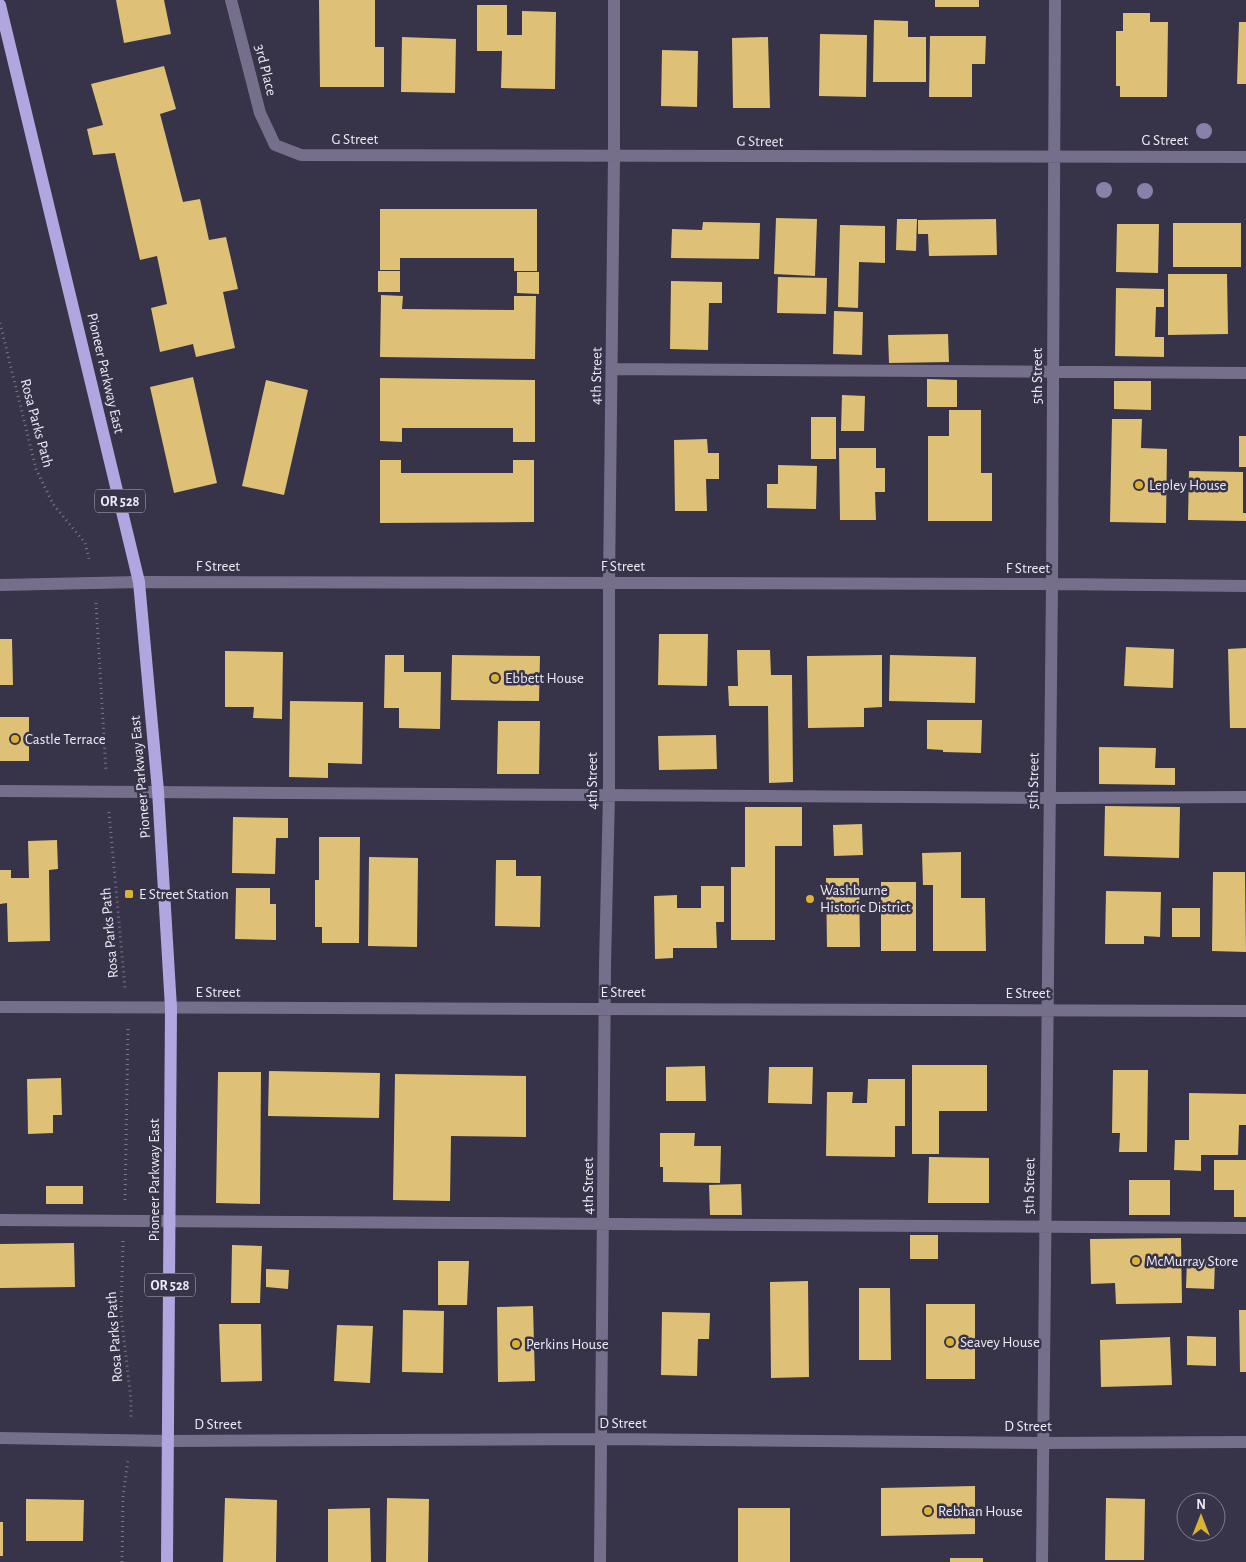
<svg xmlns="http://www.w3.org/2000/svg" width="1246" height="1562" viewBox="0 0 1246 1562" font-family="'Alegreya Sans',sans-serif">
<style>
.building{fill:#dec176}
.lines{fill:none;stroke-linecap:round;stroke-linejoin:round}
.path{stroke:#7c788a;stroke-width:3;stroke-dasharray:1 4;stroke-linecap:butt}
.minor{stroke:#756f8c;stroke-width:12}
.major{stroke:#b2a6e1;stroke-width:12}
.tree{fill:#8981a9}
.poi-dot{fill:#dcb233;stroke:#373348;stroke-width:2}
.labels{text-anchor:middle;stroke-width:5;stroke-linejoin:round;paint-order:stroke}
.shield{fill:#373348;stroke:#b6b3c2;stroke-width:1}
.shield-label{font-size:14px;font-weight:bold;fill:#eceaf7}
.street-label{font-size:15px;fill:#eceaf7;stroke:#373348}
.poi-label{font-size:15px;fill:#eceaf7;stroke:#373348;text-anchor:start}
</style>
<rect width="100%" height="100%" fill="#373348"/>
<!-- building -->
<path class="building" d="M116,0H164L171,34L124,43Z
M319,0H375V47H384V87H320Z
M935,0H979V7H935Z
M477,5H507V35H522V11L556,12L555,89L501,88L502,51H477Z
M1123,13H1150V22H1168L1167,97H1120V86H1116V31H1123Z
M874,20L908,21V37H926V82H873Z
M1239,22H1246V84H1237Z
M820,34L867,35L866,97L819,96Z
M930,36H986L985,64H972V97H929Z
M402,37L456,39L455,93L401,92Z
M768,37L770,108H733L732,38Z
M662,50L698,51L697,107L661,106Z
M164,66L176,109L160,114L183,202L200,199L209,240L226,237L238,289L223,292L235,348L196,357L193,344L160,352L151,308L167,304L157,256L140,260L115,153L93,155L87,129L103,125L91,84Z
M380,209H537V271H514V258H400V270H380Z
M776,218L817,219L815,276L774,274Z
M897,219H917L916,251L896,250Z
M996,219L997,255L929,256L928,234H918V220Z
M703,222L760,223L759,259L671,258L672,229L702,230Z
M1173,223H1241V267H1173Z
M1117,224H1159L1158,273L1116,272Z
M840,225L885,226V263L859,262L858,308L838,307Z
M378,271H400V292H378Z
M517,272H539V294L517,293Z
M1168,274H1227L1228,334L1168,335Z
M778,277L827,278L826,314L777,313Z
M671,281L722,282V303H709L708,350L670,349Z
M1116,288L1164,289V307H1156L1155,337H1164V357L1115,356Z
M381,295L403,296L402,309L514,310V296H536L535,359L380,357Z
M834,311L863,312L862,355L833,354Z
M948,334L949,362L889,363L888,335Z
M193,377L217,483L174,493L150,387Z
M380,378L535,380V442H513V428H402V442L380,441Z
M927,379L957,380V407H927Z
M266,380L308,390L284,495L242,486Z
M1114,381H1151V410L1114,409Z
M842,395L865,396L864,431H841Z
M949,410H981V473H992V521H928V436H949Z
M811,417H836V459H811Z
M1112,419H1142L1141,448L1167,449L1166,523L1110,522Z
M1239,436H1246V467H1239Z
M707,439L708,453H719V479H706L707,511H675L674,440Z
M839,448H876V468H885V492H875L876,520H840Z
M380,460H401V473H513V460H534V522L380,523Z
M778,465L817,466L816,509L767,508V484H778Z
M1189,471L1243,472V513H1246V521L1188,520Z
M659,634H708L707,686L658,685Z
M0,639H12L13,685H0Z
M1126,647L1174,649L1173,688L1124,686Z
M1246,648V728H1230L1228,649Z
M737,650H770L771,675H792L793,782L769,783L768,706H729L728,686H738Z
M225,651L283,652L282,719L253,718L254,707H225Z
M385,655H404V672H441L440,729L399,728V708H384Z
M452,655L540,656L539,701L451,700Z
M882,655V707L864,708V727L808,728L807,656Z
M890,655L976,657L975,703L889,701Z
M290,701L363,702L362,764L328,763V778L289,777Z
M0,717H29V761H0Z
M927,720H982L981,753L943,752V750L927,749Z
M498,721H540L539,774H497Z
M716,735L717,769L659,770L658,736Z
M1099,747L1156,748L1155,768H1175V785L1099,784Z
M1105,806L1180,807L1179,858L1104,856Z
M745,807H802V846H775V940H731V867H745Z
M233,817L288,818V838H276L275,874L232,873Z
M862,824L863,855L834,856L833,825Z
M319,837H360L359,943H322V927H315V880H319Z
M57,840L58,869L49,870L50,941L8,942L7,903L0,904V870H11V878H29L28,841Z
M961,852V898H985L986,951H933V885H923L922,853Z
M369,857L418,858L417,947L368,946Z
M496,860H516V876H541L540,927L495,926Z
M1213,872H1245L1246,952L1212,951Z
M826,878H859L860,947H827Z
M881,882H916V951H881Z
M701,886H724V922H716L717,948H673V958L655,959L654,896L677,895V908H701Z
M236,888H270V904H276V940L235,939Z
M1106,891L1161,892L1160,937L1144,936V944H1105Z
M1172,908H1200V937H1172Z
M912,1065H987V1111H939V1154H912Z
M705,1066L706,1101H666V1067Z
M769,1067H813L812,1104L768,1103Z
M1113,1070H1148L1147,1152H1119L1120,1133H1112Z
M269,1071L380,1073L379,1118L268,1116Z
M218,1072H261L260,1204L216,1203Z
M395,1074L526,1076V1137L451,1136L450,1201L393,1200Z
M61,1078L62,1115H53V1133L28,1134L27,1079Z
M868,1079H905V1126H895V1157L826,1156L827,1092H853L852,1103H867Z
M1189,1093L1246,1094V1125H1239L1238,1155H1201V1171L1174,1170L1175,1140H1189Z
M660,1133H695L694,1146H721L720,1183L663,1182V1167H660Z
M929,1157L989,1158V1203H928Z
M1214,1160H1246V1217H1234V1190H1214Z
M1129,1180H1170V1215H1129Z
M741,1184L742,1215H710L709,1185Z
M46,1186H83V1204H46Z
M910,1235H938V1259H910Z
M1181,1238L1182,1303L1116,1304L1115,1283L1091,1284L1090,1239Z
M74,1243L75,1287L0,1288V1244Z
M232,1245L262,1246L260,1303H231Z
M438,1261H469L467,1305H438Z
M1187,1261L1215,1262L1214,1289L1186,1288Z
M266,1269L289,1270L288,1289L266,1287Z
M808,1281L809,1377L771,1378L770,1282Z
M859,1288H890L891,1360H859Z
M926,1304H975V1379H926Z
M533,1306L535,1381L498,1382L497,1307Z
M403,1310L444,1311L443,1373L402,1372Z
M1239,1310H1246V1372H1240Z
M662,1312L710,1313L709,1339H698L697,1376L661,1375Z
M219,1324H261L262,1381L221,1382Z
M337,1325L373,1326L370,1383L334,1381Z
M1187,1336L1216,1337V1366L1187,1365Z
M1170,1337L1172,1385L1101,1387L1100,1340Z
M975,1486V1534L881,1536V1488Z
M225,1498L277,1500L276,1562H223Z
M387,1498L429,1499L428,1562H386Z
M1106,1498L1145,1499L1144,1560H1105Z
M26,1499L84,1500L83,1541H26Z
M370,1508L371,1562H328V1509Z
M738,1508H790V1562H738Z
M0,1522H3V1556H0Z
M950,1558H983V1562H950Z"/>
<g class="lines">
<!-- path -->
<path class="path" d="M0,323L36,469L53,504L85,543L90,562
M96,603L106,771
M109,812L125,988
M125,1200L128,1029
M123,1241L121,1314L131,1400V1419
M122,1562L123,1496L128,1460"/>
<!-- minor -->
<path class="minor" d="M231,0L260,113L275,145L301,155L1246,157
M612,369L1246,373
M0,585L139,582L1052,584L1246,586
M0,791L1049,798L1246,797
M0,1007L1246,1011
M0,1220L1246,1228
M0,1438L169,1441L601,1439L1043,1443L1246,1442
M600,1562L605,964L609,794V582L614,156V0
M1042,1562L1052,584L1055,0"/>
<!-- major -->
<path class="major" d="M0,5L139,582L158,791L171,1008L167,1562"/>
</g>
<!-- trees -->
<g class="tree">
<circle cx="1204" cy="131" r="8"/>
<circle cx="1104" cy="190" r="8"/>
<circle cx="1145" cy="191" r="8"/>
</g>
<!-- markers -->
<g class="poi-dot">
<circle cx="1139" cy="485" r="5"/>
<circle cx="495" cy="678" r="5"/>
<circle cx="15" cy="739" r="5"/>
<rect x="124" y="889" width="10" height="10" rx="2.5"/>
<circle cx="810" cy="899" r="5"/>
<circle cx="1136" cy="1261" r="5"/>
<circle cx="950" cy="1342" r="5"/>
<circle cx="516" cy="1344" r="5"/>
<circle cx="928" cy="1511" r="5"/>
</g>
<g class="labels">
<!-- shield labels -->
<g class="shield">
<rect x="95" y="489.5" width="50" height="23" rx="4"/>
<rect x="145" y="1273.5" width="50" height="23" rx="4"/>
</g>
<g class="shield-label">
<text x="120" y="506">OR 528</text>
<text x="170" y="1290">OR 528</text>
</g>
<!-- street labels -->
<g class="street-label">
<text transform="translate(266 70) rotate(76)" y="5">3rd Place</text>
<text x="355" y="144">G Street</text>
<text x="1165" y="145">G Street</text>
<text transform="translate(760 141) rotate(1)" y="5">G Street</text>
<text transform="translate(106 373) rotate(77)" y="5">Pioneer Parkway East</text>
<text transform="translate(596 376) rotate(-89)" y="5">4th Street</text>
<text transform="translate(1037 376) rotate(-90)" y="5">5th Street</text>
<text transform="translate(37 423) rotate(75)" y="5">Rosa Parks Path</text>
<text x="218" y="571">F Street</text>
<text x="623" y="571">F Street</text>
<text x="1028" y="573">F Street</text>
<text transform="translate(140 777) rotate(-95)" y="5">Pioneer Parkway East</text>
<text transform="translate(592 781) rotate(-90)" y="5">4th Street</text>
<text transform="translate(1033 781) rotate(-89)" y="5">5th Street</text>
<text transform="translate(109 933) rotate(-95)" y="5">Rosa Parks Path</text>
<text x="218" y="997">E Street</text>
<text x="623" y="997">E Street</text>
<text x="1028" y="998">E Street</text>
<text transform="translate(154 1180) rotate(-90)" y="5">Pioneer Parkway East</text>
<text transform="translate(588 1186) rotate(-90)" y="5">4th Street</text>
<text transform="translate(1029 1186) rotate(-89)" y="5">5th Street</text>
<text transform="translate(114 1337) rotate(-94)" y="5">Rosa Parks Path</text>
<text x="623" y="1428">D Street</text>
<text x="218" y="1429">D Street</text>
<text x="1028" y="1431">D Street</text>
</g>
<!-- poi labels -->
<g class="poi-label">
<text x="1149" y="490">Lepley House</text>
<text x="505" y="683">Ebbett House</text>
<text x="25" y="744">Castle Terrace</text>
<text x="820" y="895">Washburne<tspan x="820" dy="17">Historic District</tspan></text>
<text x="139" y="899">E Street Station</text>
<text x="1146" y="1266">McMurray Store</text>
<text x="960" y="1347">Seavey House</text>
<text x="526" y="1349">Perkins House</text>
<text x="938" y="1516">Rebhan House</text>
</g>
</g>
<!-- north arrow -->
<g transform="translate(1201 1517)"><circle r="24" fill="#373348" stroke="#7f7c8e"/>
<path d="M0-4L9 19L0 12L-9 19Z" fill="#dcb233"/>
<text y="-8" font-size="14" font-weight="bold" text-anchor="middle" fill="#eceaf7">N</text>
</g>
</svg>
